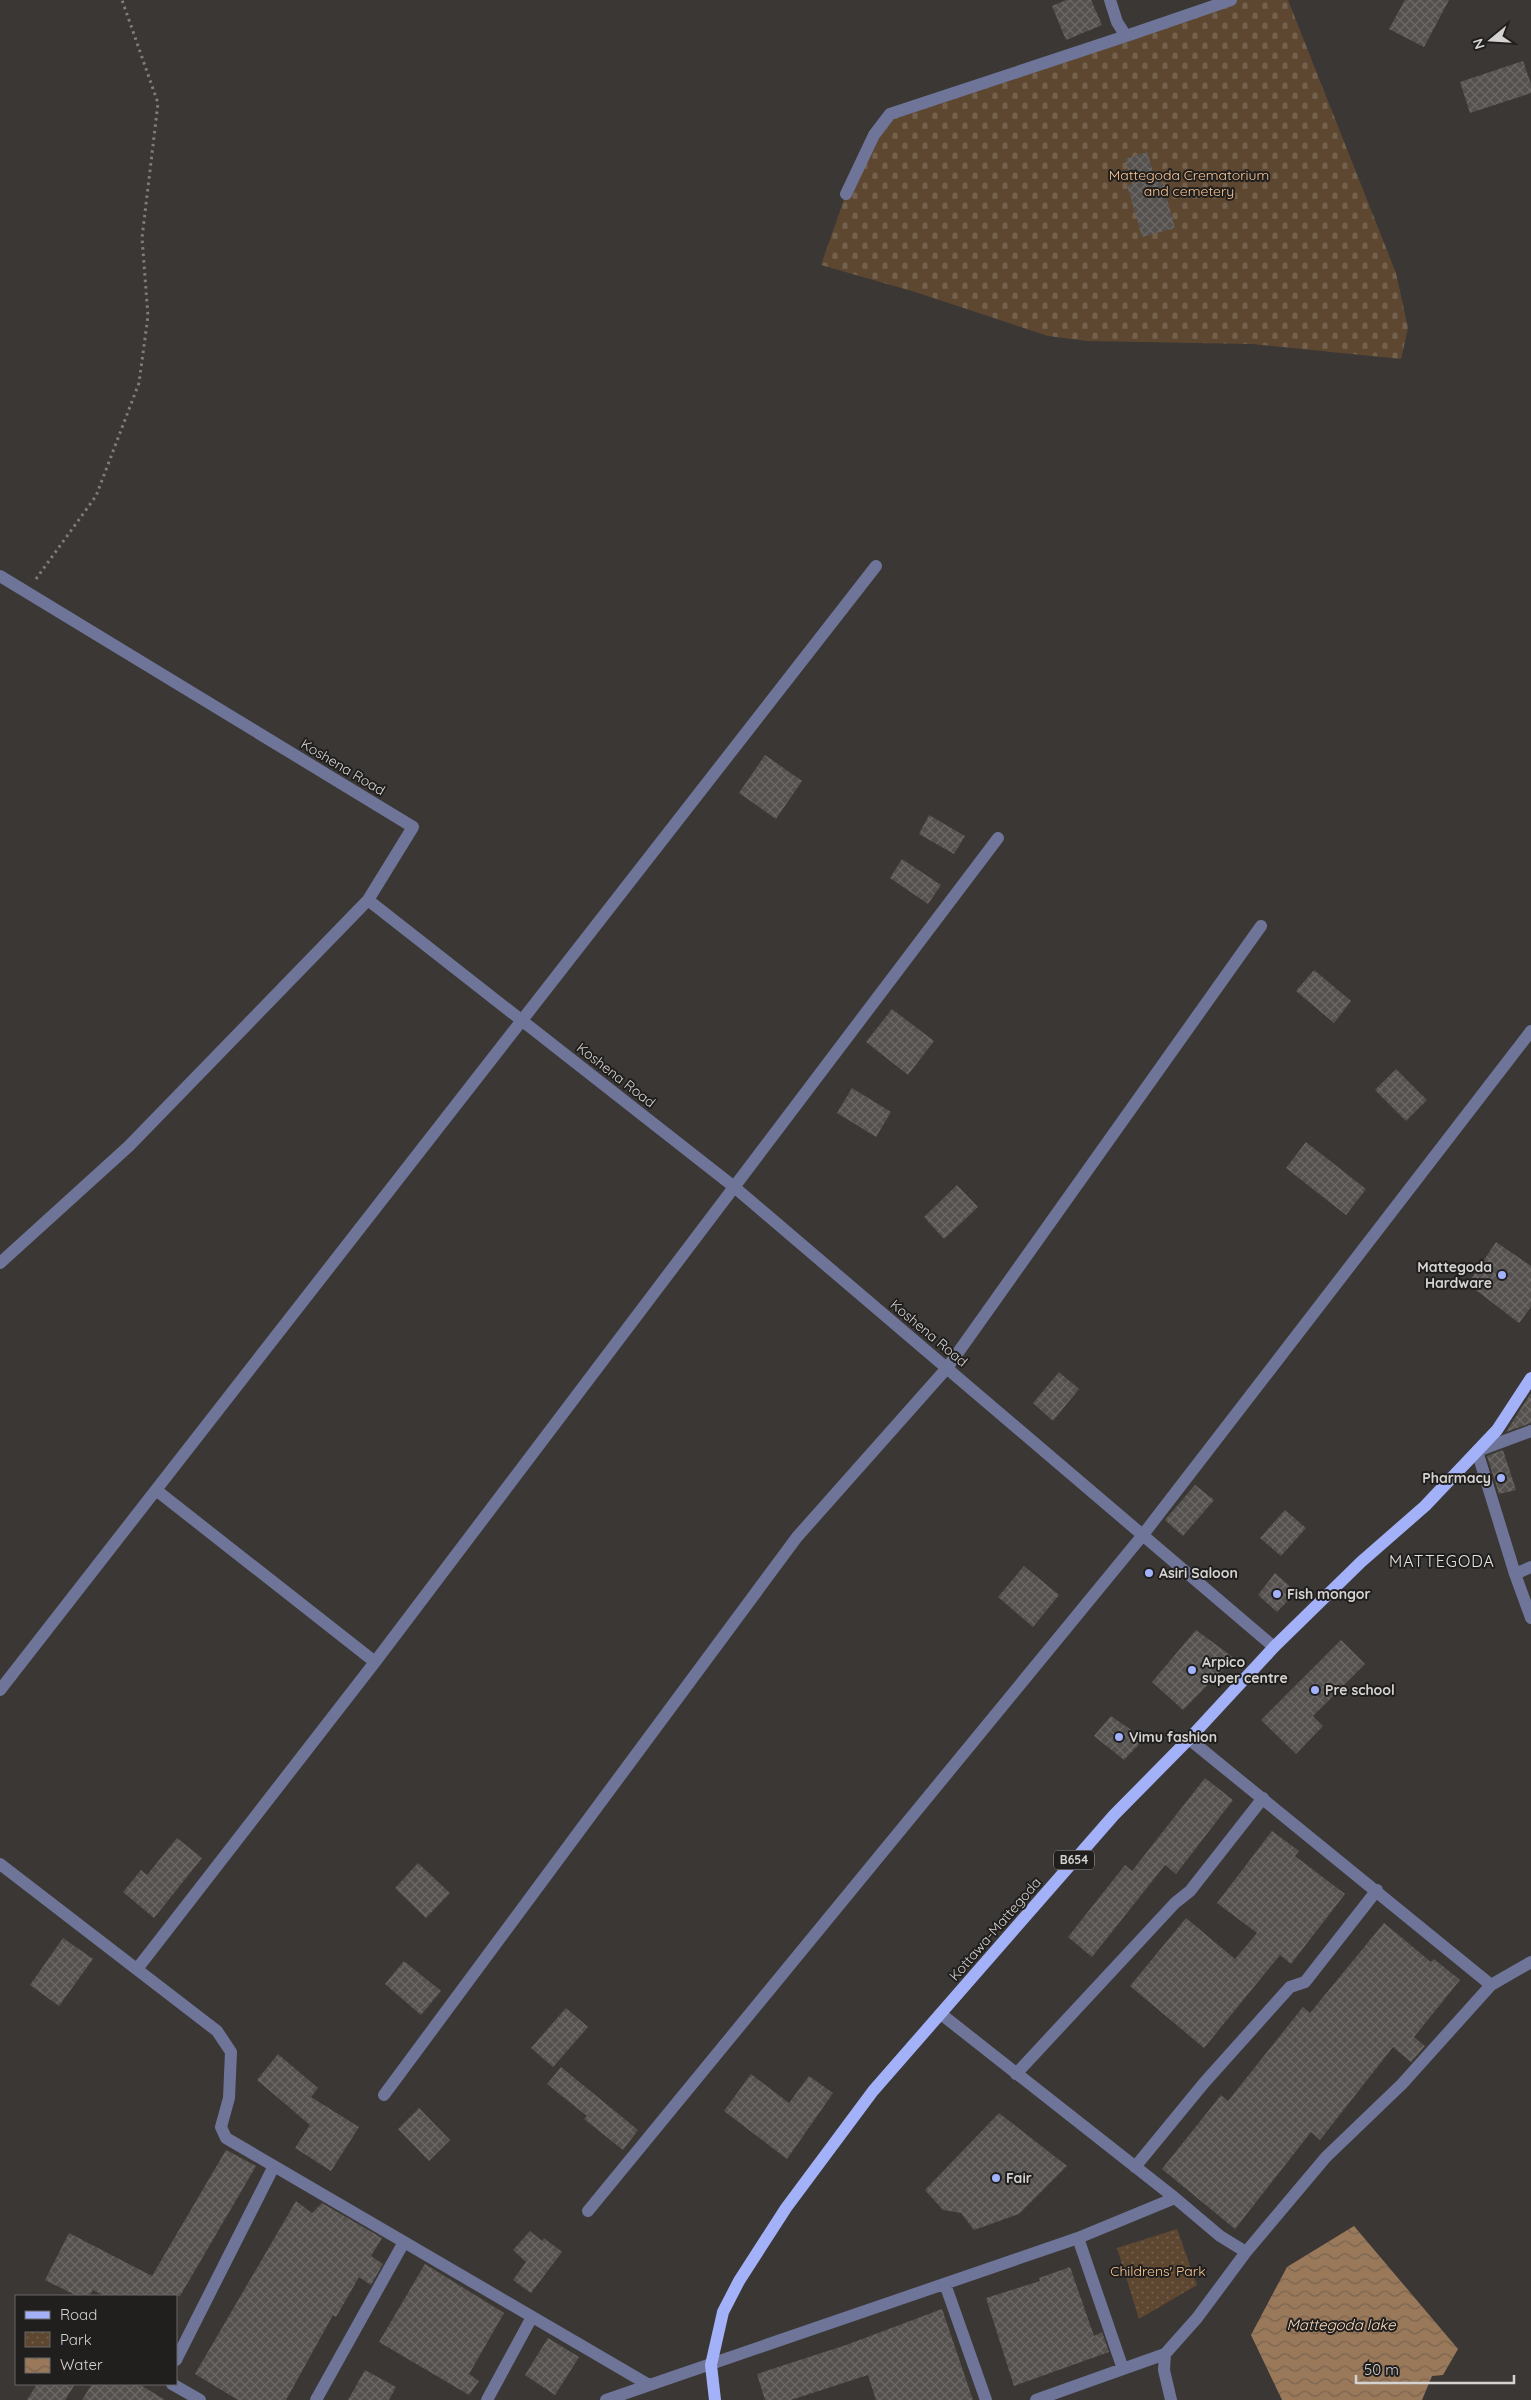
<svg xmlns="http://www.w3.org/2000/svg" width="1531" height="2400" viewBox="0 0 1531 2400" font-family="Quicksand,sans-serif">
<style>
.cemetery{fill:url(#cemetery-stones)}
.park{fill:url(#park-dots)}
.water{fill:url(#water-waves)}
.building{fill:url(#building-cross-hatch)}
.lines{fill:none;stroke-linecap:round;stroke-linejoin:round}
.path{stroke:#7f7d7b;stroke-width:3;stroke-dasharray:2.5 4;stroke-linecap:butt}
.minor{stroke:#6e7598;stroke-width:12}
.major{stroke:#a3b1f8;stroke-width:12}
.poi-dot{fill:#a3b2fc;stroke:#201f1e;stroke-width:2}
.labels{text-anchor:middle;stroke-width:4;stroke-linejoin:round;paint-order:stroke}
.shield{fill:#201f1e;stroke:#9f9d9c;stroke-width:1}
.shield-label{font-size:12px;font-weight:bold;fill:#d5d3d2}
.park-label{font-size:14px;fill:#fdc794;stroke:#201f1e}
.street-label{font-size:14px;fill:#d5d3d2;stroke:#201f1e}
.poi-label{font-size:14px;font-weight:bold;fill:#d5d3d2;stroke:#201f1e;text-anchor:start}
.water-label{font-size:15px;font-style:italic;fill:#fcdbbd;stroke:#201f1e}
.quarter-label{font-size:16px;letter-spacing:1px;fill:#e6e2e0;stroke:#201f1e}
</style>
<defs>
<pattern id="cemetery-stones" width="16" height="16" patternUnits="userSpaceOnUse" patternTransform="scale(1.25)"><rect width="16" height="16" fill="#5e4731"/><path d="M2 7V4a2 2 0 0 1 4 0v3zM10 15v-3a2 2 0 0 1 4 0v3z" fill="#74614e"/></pattern>
<pattern id="park-dots" width="8" height="8" patternUnits="userSpaceOnUse" patternTransform="scale(1.25)"><rect width="8" height="8" fill="#5e4731"/><path d="M2 2h.1M6 6h.1" fill="none" stroke="#74614e" stroke-width="1.8" stroke-linecap="round"/></pattern>
<pattern id="water-waves" width="16" height="10" patternUnits="userSpaceOnUse" patternTransform="scale(1.25)"><rect width="16" height="10" fill="#9a795a"/><path d="M0 5q4-4 8 0t8 0" fill="none" stroke="#7a6551"/></pattern>
<pattern id="building-cross-hatch" width="8" height="8" patternUnits="userSpaceOnUse" patternTransform="scale(1.25)"><rect width="8" height="8" fill="#54514f"/><path d="M0 0l8 8M0 8l8-8" fill="none" stroke="#6c6967"/></pattern>
</defs>
<rect width="100%" height="100%" fill="#3a3735"/>
<!-- cemetery -->
<path class="cemetery" d="M1231,0H1288L1396,273L1408,328L1401,359L1252,344L1087,341L1048,336L915,292L821,265L846,194L890,114Z"/>
<!-- park -->
<path class="park" d="M1177,2229L1197,2285L1139,2319L1117,2248Z"/>
<!-- water -->
<path class="water" d="M1354,2226L1458,2349L1443,2375L1432,2376L1422,2400H1282L1251,2335L1287,2267Z"/>
<!-- building -->
<path class="building" d="M1066,0H1091L1102,25L1066,40L1052,6Z
M1405,0H1449L1424,47L1389,29Z
M1523,61L1531,84V93L1470,113L1460,82Z
M1147,152L1155,178L1161,176L1175,228L1142,237L1127,185L1132,184L1125,159Z
M765,755L802,781L776,819L739,793Z
M929,815L965,836L954,854L919,834Z
M902,859L941,885L928,904L890,878Z
M1314,970L1351,1001L1334,1023L1296,991Z
M892,1009L934,1041L908,1075L866,1042Z
M1396,1069L1427,1100L1406,1121L1375,1090Z
M852,1088L891,1112L876,1137L837,1113Z
M1306,1142L1366,1189L1346,1215L1286,1168Z
M957,1185L978,1207L944,1239L924,1217Z
M1496,1242L1531,1266V1307L1519,1323L1468,1284Z
M1059,1372L1079,1389L1053,1421L1033,1403Z
M1531,1393V1423L1506,1432Z
M1503,1450L1516,1490L1499,1494L1487,1456Z
M1195,1485L1214,1500L1183,1536L1165,1520Z
M1285,1510L1306,1528L1281,1556L1260,1538Z
M1024,1566L1059,1595L1033,1627L998,1597Z
M1275,1573L1296,1592L1277,1612L1258,1595Z
M1196,1630L1234,1658L1183,1710L1152,1682Z
M1341,1640L1365,1664L1313,1716L1323,1726L1296,1754L1261,1720Z
M1111,1716L1144,1739L1124,1760L1094,1736Z
M1205,1778L1233,1800L1176,1874L1165,1865L1092,1957L1068,1937L1125,1865L1132,1871Z
M1272,1831L1299,1851L1295,1856L1345,1894L1291,1964L1280,1955L1204,2048L1130,1986L1186,1918L1235,1959L1257,1933L1217,1903Z
M177,1838L202,1858L154,1918L123,1892L141,1870L147,1875Z
M418,1863L450,1893L426,1918L395,1888Z
M1384,1923L1431,1962L1434,1959L1460,1980L1414,2037L1425,2046L1411,2062L1393,2047L1320,2140L1311,2132L1235,2229L1162,2169L1221,2095L1228,2101L1303,2007L1310,2013Z
M63,1938L93,1959L59,2006L30,1985Z
M404,1961L441,1991L421,2015L385,1984Z
M566,2008L588,2027L553,2067L531,2048Z
M278,2054L318,2088L311,2097L359,2127L331,2171L295,2148L310,2125L257,2080Z
M561,2067L638,2130L623,2150L584,2119L587,2116L547,2084Z
M751,2074L789,2103L809,2076L833,2093L787,2159L724,2111Z
M419,2108L450,2140L429,2161L398,2129Z
M999,2113L1067,2166L1019,2214L974,2230L961,2213L943,2210L925,2190Z
M226,2150L256,2166L180,2296H104L93,2290L89,2296H77L45,2280L69,2233L152,2276Z
M296,2201L312,2213L322,2203L382,2238L371,2256L383,2264L371,2285L359,2277L336,2317L333,2315L286,2400H238L195,2374Z
M530,2231L542,2241L544,2238L562,2252L531,2293L513,2280L526,2262L513,2250Z
M425,2264L504,2313L469,2374L479,2381L469,2395L379,2342Z
M1070,2267L1094,2336L1102,2332L1109,2352L1014,2386L986,2298L1040,2281L1039,2278Z
M942,2309L973,2400H876L868,2375L791,2400H765L757,2374L846,2345Z
M548,2338L579,2357L555,2395L525,2375Z
M365,2370L396,2387L389,2400H348Z
M37,2384H75L65,2400H27Z
M92,2384H139L165,2400H82Z"/>
<g class="lines">
<!-- path -->
<path class="path" d="M36,579L96,496L139,383L148,316L142,238L158,103L122,0"/>
<!-- minor -->
<path class="minor" d="M1110,0L1117,22L1126,36L1231,0
M846,194L874,135L890,114L1126,36
M0,576L413,827L368,900L733,1186L1274,1647
M0,1263L129,1146L368,900
M1531,1431L1477,1451L1515,1574L1531,1618
M156,1490L375,1662
M1515,1574L1531,1567
M0,1690L876,566
M0,1864L217,2031L231,2052L229,2098L221,2127L226,2138L649,2385
M137,1969L375,1662L998,838
M1491,1985L1531,1962
M941,2014L1175,2198L1220,2236L1246,2252
M1016,2074L1175,1903L1190,1891L1263,1798
M384,2095L797,1537L947,1368L1261,926
M1135,2167L1204,2083L1290,1987L1305,1982L1377,1890
M588,2211L1142,1536L1531,1031
M1078,2238L1123,2369
M945,2284L986,2400
M1165,2354L1197,2318L1246,2252L1326,2157L1402,2084L1491,1985L1189,1739
M176,2360L274,2166
M172,2384L200,2400
M316,2400L404,2242
M487,2400L532,2317
M606,2400L1078,2238L1175,2198
M1036,2400L1165,2354L1164,2370L1171,2400"/>
<!-- major -->
<path class="major" d="M715,2400L711,2365L723,2312L739,2281L786,2208L873,2091L1114,1815L1189,1739L1274,1647L1361,1562L1425,1506L1497,1430L1531,1378"/>
</g>
<!-- markers -->
<g class="poi-dot">
<circle cx="1502" cy="1275" r="5"/>
<circle cx="1501" cy="1478" r="5"/>
<circle cx="1149" cy="1573" r="5"/>
<circle cx="1277" cy="1594" r="5"/>
<circle cx="1192" cy="1670" r="5"/>
<circle cx="1315" cy="1690" r="5"/>
<circle cx="1119" cy="1737" r="5"/>
<circle cx="996" cy="2178" r="5"/>
</g>
<g class="labels">
<!-- shield labels -->
<rect class="shield" x="1054" y="1850.5" width="40" height="19" rx="4"/>
<g class="shield-label">
<text x="1074" y="1864">B654</text>
</g>
<!-- park labels -->
<g class="park-label">
<text x="1189" y="180">Mattegoda Crematorium<tspan x="1189" dy="16">and cemetery</tspan></text>
<text x="1158" y="2276">Childrens' Park</text>
</g>
<!-- street labels -->
<g class="street-label">
<text transform="translate(343 767) rotate(31)" y="5">Koshena Road</text>
<text transform="translate(616 1075) rotate(38)" y="5">Koshena Road</text>
<text transform="translate(929 1333) rotate(40)" y="5">Koshena Road</text>
<text transform="translate(995 1929) rotate(-49)" y="5">Kottawa-Mattegoda</text>
</g>
<!-- poi labels -->
<g class="poi-label">
<text x="1492" y="1272" text-anchor="end">Mattegoda<tspan x="1492" dy="16">Hardware</tspan></text>
<text x="1491" y="1483" text-anchor="end">Pharmacy</text>
<text x="1159" y="1578">Asiri Saloon</text>
<text x="1287" y="1599">Fish mongor</text>
<text x="1202" y="1667">Arpico<tspan x="1202" dy="16">super centre</tspan></text>
<text x="1325" y="1695">Pre school</text>
<text x="1129" y="1742">Vimu fashion</text>
<text x="1006" y="2183">Fair</text>
</g>
<!-- water labels -->
<g class="water-label">
<text x="1341" y="2330">Mattegoda lake</text>
</g>
<!-- quarter labels -->
<g class="quarter-label">
<text x="1442" y="1567">MATTEGODA</text>
</g>
</g>
<!-- legend -->
<rect x="15" y="2295" width="162" height="90" fill="#201f1e" stroke="#686766"/>
<rect x="25" y="2311" width="25" height="8" fill="#a3b1f8" stroke="#686766"/>
<text x="60" y="2320" font-size="15" fill="#d5d3d2">Road</text>
<rect x="25" y="2332" width="25" height="15" fill="url(#park-dots)" stroke="#686766"/>
<text x="60" y="2345" font-size="15" fill="#d5d3d2">Park</text>
<rect x="25" y="2358" width="25" height="15" fill="url(#water-waves)" stroke="#686766"/>
<text x="60" y="2370" font-size="15" fill="#d5d3d2">Water</text>
<!-- north arrow -->
<g transform="translate(1491 40) rotate(252)" stroke="#201f1e" stroke-width="4" paint-order="stroke">
<path d="M0-4L9 19L0 12L-9 19Z" fill="#d5d3d2"/>
<text y="-8" font-size="14" font-weight="bold" text-anchor="middle" fill="#d5d3d2">N</text>
</g>
<!-- scale -->
<path d="M1356 2375v8h158v-8" fill="none" stroke="#d5d3d2" stroke-width="2.5"/>
<text x="1364" y="2375" font-size="15" fill="#d5d3d2" stroke="#201f1e" stroke-width="4" paint-order="stroke">50 m</text>
</svg>
